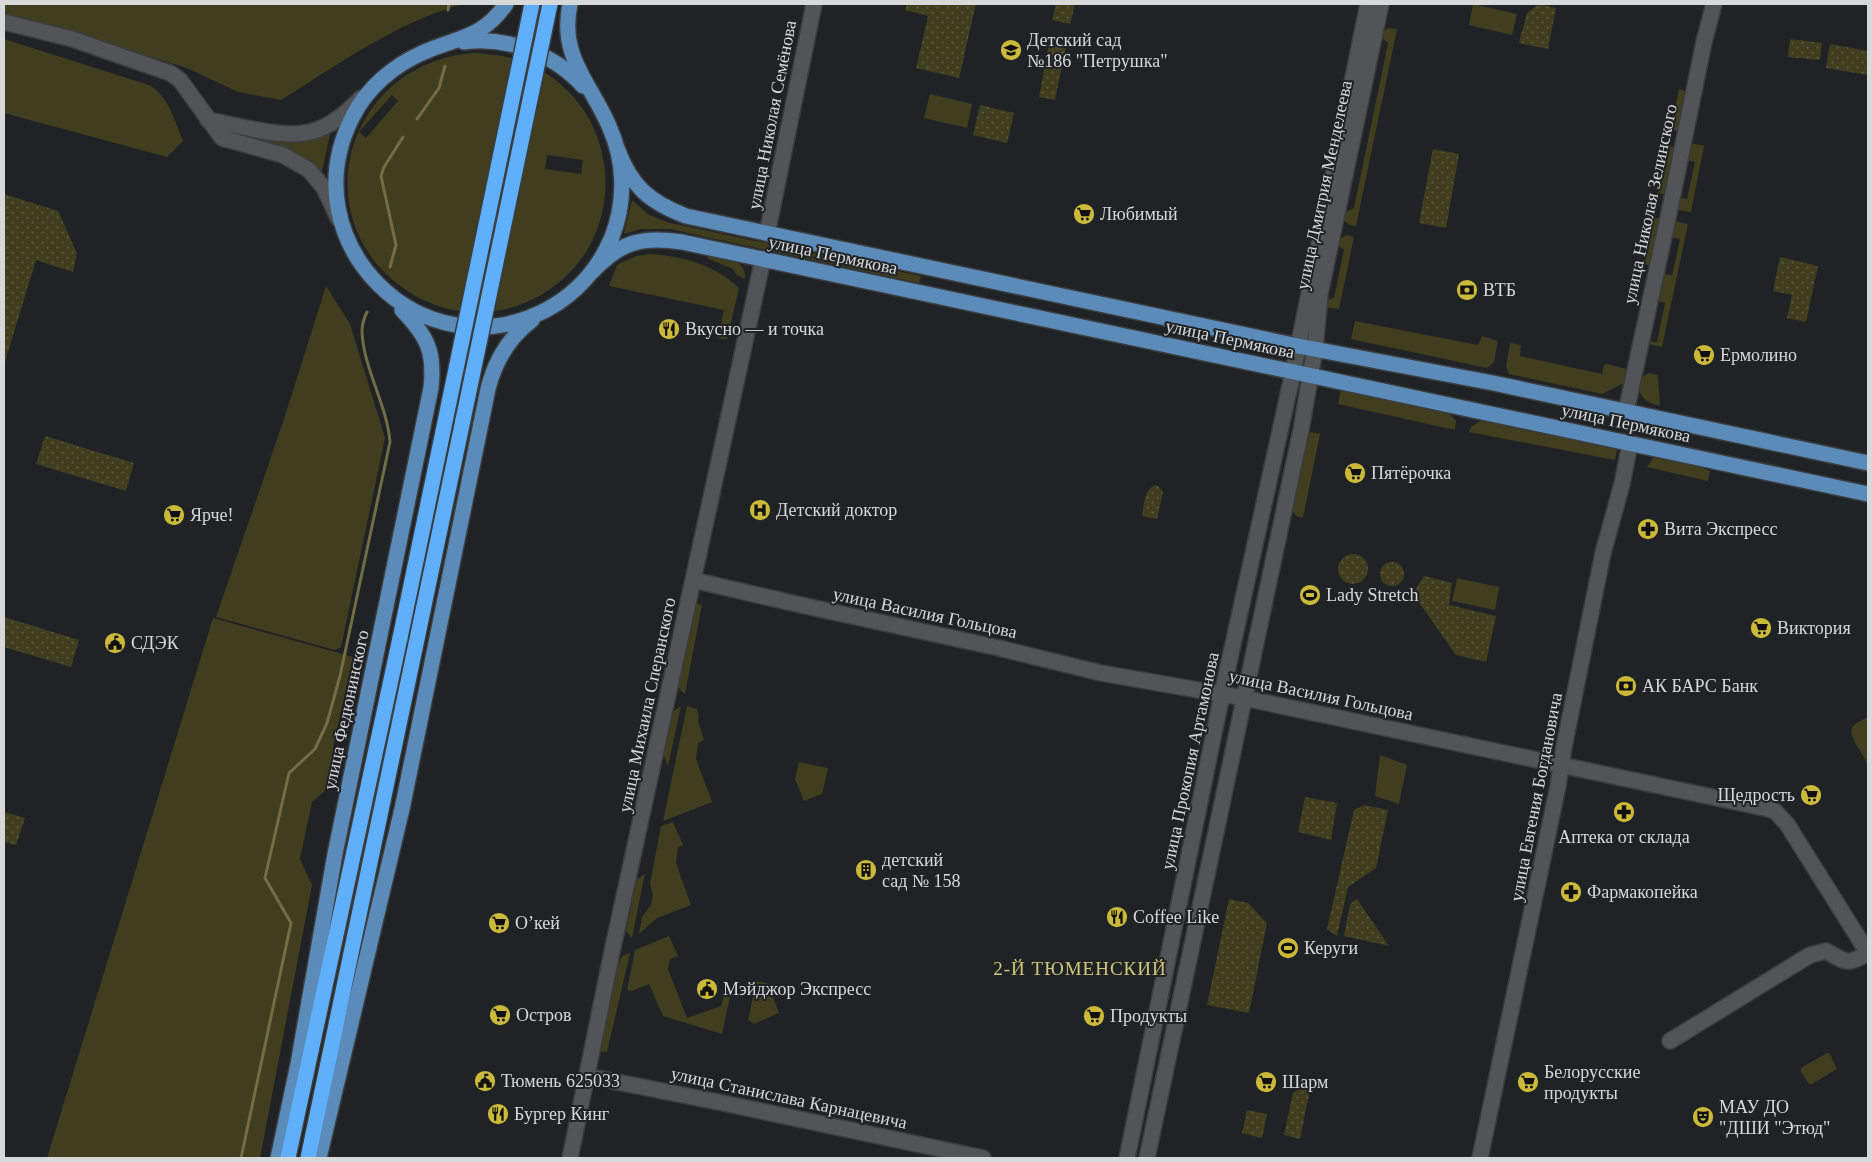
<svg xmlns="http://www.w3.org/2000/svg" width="1872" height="1162" viewBox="0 0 1872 1162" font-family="'Times New Roman',serif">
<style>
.grass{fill:#413d1f;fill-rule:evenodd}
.park{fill:url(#park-dots)}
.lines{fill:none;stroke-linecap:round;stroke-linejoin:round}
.stream{stroke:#726d45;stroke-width:3}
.minor-casing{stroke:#3b3d3f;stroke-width:18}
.major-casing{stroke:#3b3d3f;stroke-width:18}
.highway-casing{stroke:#3b3d3f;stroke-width:18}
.minor{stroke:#525558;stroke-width:15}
.major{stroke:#5a8bb9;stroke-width:15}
.highway{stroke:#5faffa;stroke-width:15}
.highway-bridge-casing{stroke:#3b3d3f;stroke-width:18;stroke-linecap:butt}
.highway-bridge{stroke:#5faffa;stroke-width:15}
.labels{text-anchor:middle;stroke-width:4;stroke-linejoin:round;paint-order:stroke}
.poi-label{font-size:18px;fill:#d6d8da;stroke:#202325;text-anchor:start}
.street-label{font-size:18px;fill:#d6d8da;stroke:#202325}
.neighbourhood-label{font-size:19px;letter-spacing:1px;fill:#d1c778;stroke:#202325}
</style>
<defs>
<pattern id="park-dots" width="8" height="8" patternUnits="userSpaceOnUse" patternTransform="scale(1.25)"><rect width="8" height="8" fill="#413d1f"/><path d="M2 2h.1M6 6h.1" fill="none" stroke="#5c583f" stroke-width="1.8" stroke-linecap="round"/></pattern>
</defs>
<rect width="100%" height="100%" fill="#202325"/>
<!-- grass -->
<path class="grass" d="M4,4H463C397,22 339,64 281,100L238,92L187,68L4,13Z
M1473,4L1517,14L1512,35L1469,25Z
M1389,28L1397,29L1356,226L1349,225L1343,219L1344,213L1354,208L1388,43L1381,37L1382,31Z
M4,39L149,85C169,97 174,119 183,141L167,157L4,113Z
M473,53C500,54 525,59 547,74C617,119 626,222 564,278C543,297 516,310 487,312C460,314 432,307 409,292C300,222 345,63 473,53ZM392,95L398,101L366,138L359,132ZM547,155L583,160L581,174L545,169Z
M1679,89L1685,91L1678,131L1671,130Z
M930,94L972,104L967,128L924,118Z
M331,130L321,175C299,146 267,143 233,136L234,132Z
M1691,143L1704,146L1691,212L1677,210L1680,198L1687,199L1695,162L1688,160Z
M1668,146L1678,148L1668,195L1658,193Z
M632,200L649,215L670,223L921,276L919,283L670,229H641L624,234Z
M1654,218L1662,219L1652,266L1644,264Z
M1674,221L1688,224L1662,347L1648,344L1649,341L1657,342L1665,303L1658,301L1663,274L1672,275L1680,239L1671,237Z
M1347,235L1354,237L1339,309L1324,307L1325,301L1334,298L1344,250L1338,245L1339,239Z
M650,254C683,256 715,265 739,288L727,339L718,338L724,310L609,286L617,265L636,256Z
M708,255C723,258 747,258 745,279L737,275L733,269L707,258Z
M326,286L350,324L385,438L341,647L335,650L216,617L283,422Z
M1355,321L1478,345L1482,336L1498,341L1494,362L1487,368L1351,339Z
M1510,343L1521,345L1520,356L1602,374L1604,365L1607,364L1626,369L1628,375L1624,383L1602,394L1509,374L1506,366Z
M1649,373L1658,375L1660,406C1645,402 1637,396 1638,379Z
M1341,388L1445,409L1456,421L1455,430L1338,404Z
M1483,419L1613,445L1617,450L1615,460L1469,432L1471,427Z
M1311,432L1320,434L1303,518L1296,516L1291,509L1307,436Z
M1656,454L1682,459L1710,471L1708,481L1647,467Z
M1457,578L1499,587L1495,610L1452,601Z
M695,603L702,605L685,694L681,691L678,686Z
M213,618L353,657L333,747L335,769L332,785L312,802L300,859L312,885L260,1158H47Z
M681,706L668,766L663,753L671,713Z
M687,706L697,709L699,717L698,721L704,740L698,743L696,759L712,802L663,821Z
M1868,717V764C1864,756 1848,736 1852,728C1854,723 1863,720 1868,717Z
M1380,755L1407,765L1399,804L1375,796Z
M799,762L828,768L822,794L804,801L795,779Z
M673,822L683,845L678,847L676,863L691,905L657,918L639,934L642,917L651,905L653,895L650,884L661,826Z
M646,873H645L632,938L626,931L636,880Z
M669,936L678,956L670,959L668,969L687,1018L721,1006L724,996L730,997L722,1034L663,1016L649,984L632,991L627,990L635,950Z
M630,953L607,1052L600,1051L619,963L622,956Z
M756,981L767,983L779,1013L754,1024L748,1020Z
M1827,1053L1830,1054L1837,1069L1812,1084H1809L1801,1072V1068Z"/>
<!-- park -->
<path class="park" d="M907,4H976L959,78L916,68L928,16L905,10Z
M1056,4H1075L1070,24L1052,20Z
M1539,4L1556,8L1548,49L1519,43L1527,13Z
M1790,39L1822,43L1820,60L1788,57Z
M1049,44L1066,47L1055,100L1039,97Z
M1830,44L1868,51V75L1826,68Z
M980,105L1014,113L1007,143L973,135Z
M1433,149L1459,154L1446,228L1419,223Z
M4,194L58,211L77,253L73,272L36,260L4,365Z
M1780,257L1818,266L1806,322L1787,318L1792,295L1773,291Z
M45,436L134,463L126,491L36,464Z
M1155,485L1158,486L1163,492L1157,519L1142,516C1144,506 1144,489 1155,485Z
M1338 569a15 15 0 1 1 30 0a15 15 0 1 1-30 0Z
M1380 574a12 12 0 1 1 24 0a12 12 0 1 1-24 0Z
M1424,576L1452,583L1449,605L1496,616L1486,662L1456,655L1413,594Z
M4,617L79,640L71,667L4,647Z
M1305,797L1337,803L1331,840L1298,832Z
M1364,805L1388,810L1376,868L1348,887L1337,936L1327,929L1354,810Z
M4,812L25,818L16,845L4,842Z
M1229,899L1248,903L1267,923L1249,1013L1207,1005Z
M1357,899L1389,946L1344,936L1350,904Z
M1312,1080L1300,1139L1284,1135L1293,1093Z
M1247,1110L1267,1114L1262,1138L1242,1133Z"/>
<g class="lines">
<!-- stream -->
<path class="stream" d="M448,10L449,4
M417,119L439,88L445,66
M390,267L396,245L381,176L384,167L403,137
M241,1158L291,923L265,878L289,773L315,749L327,723L340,676L390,442C387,404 363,368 362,331C362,324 364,318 367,312"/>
<!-- minor casing -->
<g class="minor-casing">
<path id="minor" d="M4,22L72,39L170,73L180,80L222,138L283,155L309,170L324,188L338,218
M208,120C237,125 282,139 310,132C331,127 347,112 361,98
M767,234L814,4
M1626,412L1668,218L1704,42L1714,4
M693,580L801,605L999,648L1101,673L1244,698L1769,809L1776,812L1787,824L1868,953C1847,966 1846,962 1826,951L1810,955L1670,1041
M587,1076L723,1103L983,1158
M570,1158L613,947L763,259
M1127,1158L1222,694L1293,372L1368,4
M1147,1158L1301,430L1315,349L1320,294L1381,4
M1480,1158L1558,786L1564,747L1603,553L1622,484L1630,444"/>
</g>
<!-- major casing -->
<g class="major-casing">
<path id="major" d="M506,4C482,39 457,37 422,53C393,66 367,88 353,116C288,241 421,375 546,310C576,294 599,268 612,237C626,201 625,161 609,126C590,82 559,57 570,4
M464,42C507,36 554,54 583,86
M617,148C631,186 649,202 686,216L1298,346L1493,383L1868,463
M592,272C620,242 641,236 682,242L1868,494
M278,1158L298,1064L335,854L431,388C435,351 427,336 402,310
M319,1158L402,809L488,389C495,361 508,338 532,320"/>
</g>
<!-- highway casing -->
<g class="highway-casing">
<path id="highway" d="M288,1158L400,638
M308,1158L463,420"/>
</g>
<!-- minor -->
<use href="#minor" class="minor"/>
<!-- major -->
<use href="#major" class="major"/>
<!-- highway -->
<use href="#highway" class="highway"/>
<!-- highway-bridge casing -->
<g class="highway-bridge-casing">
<path id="highway-bridge" d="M463,420L550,4
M400,638L532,4"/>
</g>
<!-- highway-bridge -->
<use href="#highway-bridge" class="highway-bridge"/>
</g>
<!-- icons -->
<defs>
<g id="school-disc" transform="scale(1.125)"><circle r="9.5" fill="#cbba39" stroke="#202325"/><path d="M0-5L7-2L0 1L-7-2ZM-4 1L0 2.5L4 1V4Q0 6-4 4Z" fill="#111"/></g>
<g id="supermarket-disc" transform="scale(1.125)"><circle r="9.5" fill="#cbba39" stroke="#202325"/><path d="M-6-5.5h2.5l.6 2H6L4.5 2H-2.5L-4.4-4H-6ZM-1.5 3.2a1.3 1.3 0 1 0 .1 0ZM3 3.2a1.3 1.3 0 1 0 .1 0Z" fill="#111"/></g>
<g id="bank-disc" transform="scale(1.125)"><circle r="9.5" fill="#cbba39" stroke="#202325"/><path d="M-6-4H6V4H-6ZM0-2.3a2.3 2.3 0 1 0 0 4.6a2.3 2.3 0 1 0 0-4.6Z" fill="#111"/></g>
<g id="restaurant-disc" transform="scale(1.125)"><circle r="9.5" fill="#cbba39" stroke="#202325"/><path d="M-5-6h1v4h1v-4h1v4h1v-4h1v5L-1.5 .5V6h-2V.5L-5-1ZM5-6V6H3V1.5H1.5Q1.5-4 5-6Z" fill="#111"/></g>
<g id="hospital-disc" transform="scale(1.125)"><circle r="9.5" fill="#cbba39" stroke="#202325"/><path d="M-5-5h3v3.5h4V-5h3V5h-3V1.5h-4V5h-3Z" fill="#111"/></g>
<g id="pharmacy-disc" transform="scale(1.125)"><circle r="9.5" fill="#cbba39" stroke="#202325"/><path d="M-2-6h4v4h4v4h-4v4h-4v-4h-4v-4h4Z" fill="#111"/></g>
<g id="stadium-disc" transform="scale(1.125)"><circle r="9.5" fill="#cbba39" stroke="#202325"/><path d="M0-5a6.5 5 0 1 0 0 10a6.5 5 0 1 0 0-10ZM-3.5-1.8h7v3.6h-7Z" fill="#111"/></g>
<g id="civic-disc" transform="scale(1.125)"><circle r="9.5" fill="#cbba39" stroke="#202325"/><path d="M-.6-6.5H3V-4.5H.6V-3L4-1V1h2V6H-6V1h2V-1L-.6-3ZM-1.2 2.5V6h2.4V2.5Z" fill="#111"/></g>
<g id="building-disc" transform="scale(1.125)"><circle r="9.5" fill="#cbba39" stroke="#202325"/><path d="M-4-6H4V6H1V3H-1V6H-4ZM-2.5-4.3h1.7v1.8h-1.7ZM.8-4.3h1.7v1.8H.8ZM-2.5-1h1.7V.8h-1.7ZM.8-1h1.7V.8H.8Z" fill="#111"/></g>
<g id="theatre-disc" transform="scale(1.125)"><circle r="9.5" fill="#cbba39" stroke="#202325"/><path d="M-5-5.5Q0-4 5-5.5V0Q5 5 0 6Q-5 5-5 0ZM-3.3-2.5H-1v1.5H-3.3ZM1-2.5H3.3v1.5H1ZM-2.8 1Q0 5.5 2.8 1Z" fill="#111"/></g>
</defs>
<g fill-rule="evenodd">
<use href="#school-disc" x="1011" y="50"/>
<use href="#supermarket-disc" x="1084" y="214"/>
<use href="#bank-disc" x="1467" y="290"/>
<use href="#restaurant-disc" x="669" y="329"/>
<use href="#supermarket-disc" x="1704" y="355"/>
<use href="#supermarket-disc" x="1355" y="473"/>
<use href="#hospital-disc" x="760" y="510"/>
<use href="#supermarket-disc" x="174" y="515"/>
<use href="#pharmacy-disc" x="1648" y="529"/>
<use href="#stadium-disc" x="1310" y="595"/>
<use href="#supermarket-disc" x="1761" y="628"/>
<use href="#civic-disc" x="115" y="643"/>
<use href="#bank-disc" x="1626" y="686"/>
<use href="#supermarket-disc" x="1811" y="795"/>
<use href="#pharmacy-disc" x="1624" y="812"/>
<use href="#building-disc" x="866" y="870"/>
<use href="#pharmacy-disc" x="1571" y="892"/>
<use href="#restaurant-disc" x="1117" y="917"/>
<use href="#supermarket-disc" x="499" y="923"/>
<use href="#stadium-disc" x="1288" y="948"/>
<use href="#civic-disc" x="707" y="989"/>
<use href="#supermarket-disc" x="500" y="1015"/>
<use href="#supermarket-disc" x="1094" y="1016"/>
<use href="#civic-disc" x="485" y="1081"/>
<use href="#supermarket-disc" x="1266" y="1082"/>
<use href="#supermarket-disc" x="1528" y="1082"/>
<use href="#restaurant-disc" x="498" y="1114"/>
<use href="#theatre-disc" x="1703" y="1117"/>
</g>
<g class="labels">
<!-- poi labels -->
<g class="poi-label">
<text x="1027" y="46">Детский сад<tspan x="1027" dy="21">№186 "Петрушка"</tspan></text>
<text x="1100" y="220">Любимый</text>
<text x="1483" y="296">ВТБ</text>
<text x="685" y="335">Вкусно — и точка</text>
<text x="1720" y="361">Ермолино</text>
<text x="1371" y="479">Пятёрочка</text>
<text x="776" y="516">Детский доктор</text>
<text x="190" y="521">Ярче!</text>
<text x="1664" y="535">Вита Экспресс</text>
<text x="1326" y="601">Lady Stretch</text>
<text x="1777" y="634">Виктория</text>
<text x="131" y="649">СДЭК</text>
<text x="1642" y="692">АК БАРС Банк</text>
<text x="1795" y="801" text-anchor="end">Щедрость</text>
<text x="1624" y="843" text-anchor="middle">Аптека от склада</text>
<text x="882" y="866">детский<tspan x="882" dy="21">сад № 158</tspan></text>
<text x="1587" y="898">Фармакопейка</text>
<text x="1133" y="923">Coffee Like</text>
<text x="515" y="929">О’кей</text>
<text x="1304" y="954">Керуги</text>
<text x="723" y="995">Мэйджор Экспресс</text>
<text x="516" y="1021">Остров</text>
<text x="1110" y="1022">Продукты</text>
<text x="1544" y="1078">Белорусские<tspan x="1544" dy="21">продукты</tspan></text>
<text x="501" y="1087">Тюмень 625033</text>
<text x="1282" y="1088">Шарм</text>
<text x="1719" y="1113">МАУ ДО<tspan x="1719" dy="21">"ДШИ "Этюд"</tspan></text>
<text x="514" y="1120">Бургер Кинг</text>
</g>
<!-- street labels -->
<g class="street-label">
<text transform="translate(772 115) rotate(-79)" y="6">улица Николая Семёнова</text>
<text transform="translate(1324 185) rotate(-78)" y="6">улица Дмитрия Менделеева</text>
<text transform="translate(1650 204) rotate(-78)" y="6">улица Николая Зелинского</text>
<text transform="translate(833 255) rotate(12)" y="6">улица Пермякова</text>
<text transform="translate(1230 339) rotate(12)" y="6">улица Пермякова</text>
<text transform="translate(1626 423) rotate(12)" y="6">улица Пермякова</text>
<text transform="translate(925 613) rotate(12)" y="6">улица Василия Гольцова</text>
<text transform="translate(1321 695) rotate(12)" y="6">улица Василия Гольцова</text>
<text transform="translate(647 705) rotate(-78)" y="6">улица Михаила Сперанского</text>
<text transform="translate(346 710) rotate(-78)" y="6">улица Федюнинского</text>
<text transform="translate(1190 761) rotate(-78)" y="6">улица Прокопия Артамонова</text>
<text transform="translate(1536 797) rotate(-79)" y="6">улица Евгения Богдановича</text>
<text transform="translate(789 1098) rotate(12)" y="6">улица Станислава Карнацевича</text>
</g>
<!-- neighbourhood labels -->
<g class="neighbourhood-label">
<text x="1080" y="975">2-Й ТЮМЕНСКИЙ</text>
</g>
</g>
<!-- border -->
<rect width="1872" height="1162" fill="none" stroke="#d6d8da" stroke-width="10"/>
</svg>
